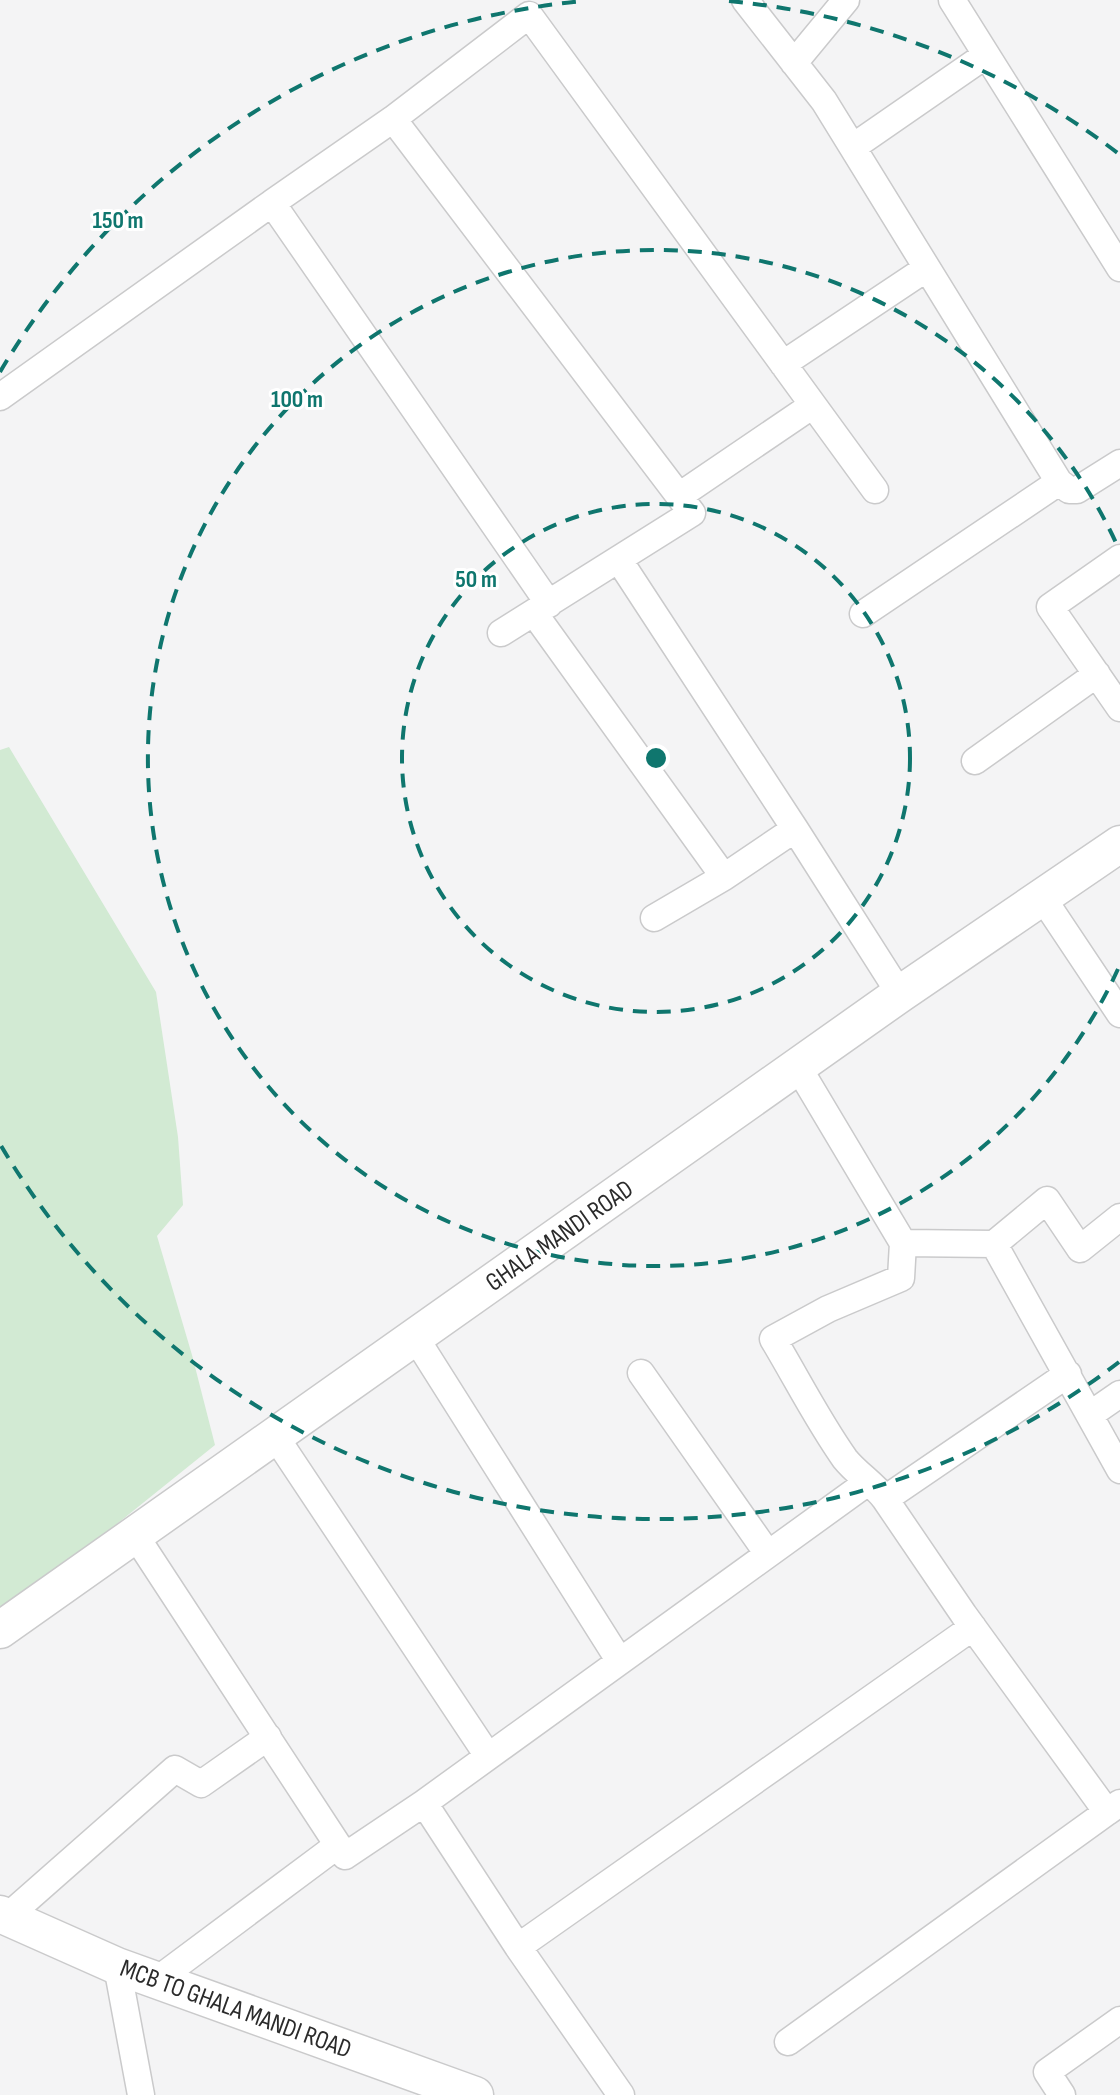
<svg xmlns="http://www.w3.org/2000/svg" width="1120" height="2095" viewBox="0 0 1120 2095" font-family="'Sofia Sans Condensed',sans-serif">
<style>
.green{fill:#d2ead3}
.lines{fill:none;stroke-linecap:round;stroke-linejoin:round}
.street-casing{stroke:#cacacb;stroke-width:29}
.secondary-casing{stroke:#cacacb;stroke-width:39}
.street{stroke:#fff;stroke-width:26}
.secondary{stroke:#fff;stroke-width:36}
.ring{fill:none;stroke:#0f766e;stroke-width:4;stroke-dasharray:14 10}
.labels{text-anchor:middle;stroke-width:6;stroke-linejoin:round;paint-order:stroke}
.street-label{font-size:26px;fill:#2b2b2b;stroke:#fff}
.centre{fill:#0f766e;stroke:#fff;stroke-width:4}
.ring-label{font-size:24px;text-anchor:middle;font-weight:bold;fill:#0f766e;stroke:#fff;stroke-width:6;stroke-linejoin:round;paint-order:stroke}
</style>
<rect width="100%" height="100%" fill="#f4f4f5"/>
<!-- green -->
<path class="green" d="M9,747L156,992L178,1137L183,1205L157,1236L192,1355L215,1445L0,1618V750Z"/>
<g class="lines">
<!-- street casing -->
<g class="street-casing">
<path id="street" d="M745,0L824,101L1059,482L1069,490H1077L1120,463
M952,0L1120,268
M794,63L846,0
M393,119L692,513L501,633
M853,147L986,55
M783,364L927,268
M0,397L272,203
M679,496L813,405
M1120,558L1050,607L1120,708
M619,560L795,829L900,994
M549,604L272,203L393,119L529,15L875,490
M534,613L724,877
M863,614L1059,482
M975,761L1097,674
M1042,897L1120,1014
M654,918L724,877L795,829
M798,1067L903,1243
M1120,1217L1080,1249L1047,1200L994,1244L903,1243L901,1278L828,1309L773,1339C797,1379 818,1421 845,1459C857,1474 873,1483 885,1499L964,1615L1107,1812L1120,1803
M994,1244L1120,1470
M415,1337L619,1660
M641,1373L768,1554
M1091,1414L1120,1394
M275,1436L488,1756
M885,1499L1068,1374
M135,1535L345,1856L424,1803L518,1947
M424,1803L868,1482
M7,1917L175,1769L201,1784L268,1737
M117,1966L141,2095
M157,1980L338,1845
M788,2042L1107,1812
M621,2095L518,1947L973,1627
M1062,2095L1047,2072L1120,2020"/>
</g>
<!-- secondary casing -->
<g class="secondary-casing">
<path id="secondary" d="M0,1630L900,994L1120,844
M0,1914L117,1966L475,2095"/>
</g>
<!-- street -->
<use href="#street" class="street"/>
<!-- secondary -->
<use href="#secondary" class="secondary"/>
</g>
<!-- distance rings -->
<g class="ring">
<circle cx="656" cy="758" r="254"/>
<path d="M1118 969A508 508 0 1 1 1118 547"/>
<path d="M1119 1362A761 761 0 0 1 0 1144M0 372A761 761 0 0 1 583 1M729 1A761 761 0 0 1 1119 154"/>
</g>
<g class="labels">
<!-- street labels -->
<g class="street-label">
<text transform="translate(559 1235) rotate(-35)" y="9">GHALA MANDI ROAD</text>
<text transform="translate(236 2008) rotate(20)" y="9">MCB TO GHALA MANDI ROAD</text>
</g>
</g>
<circle cx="656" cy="758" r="12" class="centre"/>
<g class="ring-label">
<text x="118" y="228">150 m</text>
<text x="297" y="407">100 m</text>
<text x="476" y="587">50 m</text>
</g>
</svg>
